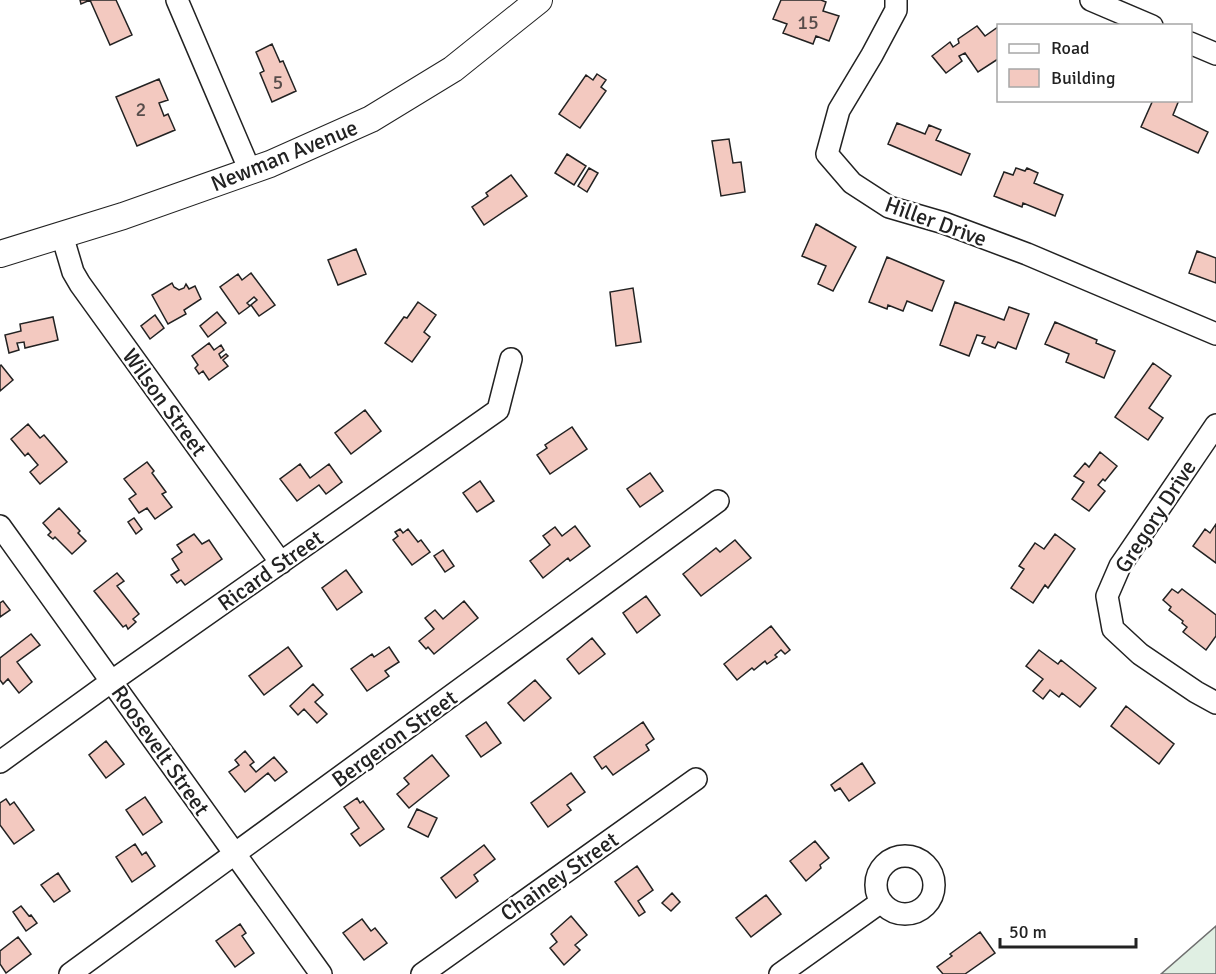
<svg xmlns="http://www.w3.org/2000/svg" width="1216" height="974" viewBox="0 0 1216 974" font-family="Signika,sans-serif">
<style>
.green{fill:#e0efe3;stroke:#6f6f6f;stroke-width:1.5}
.building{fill:#f3c9c0;stroke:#222;stroke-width:1.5}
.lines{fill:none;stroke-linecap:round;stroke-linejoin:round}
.minor-casing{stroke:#222;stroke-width:24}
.major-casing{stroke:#222;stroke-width:28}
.minor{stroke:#fff;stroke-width:21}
.major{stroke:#fff;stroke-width:26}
.labels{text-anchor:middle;stroke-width:4.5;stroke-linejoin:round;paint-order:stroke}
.number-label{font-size:20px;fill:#564c4a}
.street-label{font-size:22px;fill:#222;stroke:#fff}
</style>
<rect width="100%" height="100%" fill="#fff"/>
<!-- green -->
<path class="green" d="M1216,926V974H1161Z"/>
<!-- building -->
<path class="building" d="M80,0H116L132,35L110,45L90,0L81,4Z
M781,0H821L826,2L823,11L839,16L829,41L816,36L813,44L783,33L787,24L773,19Z
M977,26L985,36L998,27V59L978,72L965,53L959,56L962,61L946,73L932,56L950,42L953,47L959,43L958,39Z
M272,44L280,62L283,61L296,91L272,102L260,73L264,71L256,52Z
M597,74L606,80L601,87L606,91L580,128L559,114L586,75L593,80Z
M159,79L168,100L159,103L164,116L168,114L175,130L137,146L116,97Z
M1153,100H1179L1173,115L1208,132L1198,153L1141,127Z
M897,123L925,134L929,125L941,130L936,140L970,154L961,175L888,144Z
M729,139L733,163L741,162L745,192L721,196L712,141Z
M567,154L586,166L574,185L555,173Z
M589,168L598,173L587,192L578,186Z
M1016,168L1025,171L1027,168L1038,173L1034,183L1063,195L1055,216L1023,203L1022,207L994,196L1004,172L1013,175Z
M511,175L527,196L484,225L472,207L488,196L486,193Z
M816,224L856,247L833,291L818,284L826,266L802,256Z
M356,249L366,274L338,285L328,260Z
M1197,251L1216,258V283L1189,273Z
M887,257L944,281L932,311L907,301L903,311L888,305L887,309L869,302Z
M251,273L275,305L259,316L251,305L257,300L254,297L247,303L250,306L239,314L220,287L238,274L242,280Z
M172,283L174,287L179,290L184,288L186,284L189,289L195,286L201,299L184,310L186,314L168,324L152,295Z
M633,288L641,342L616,346L610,292Z
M418,302L436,315L424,332L430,337L412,362L385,343L404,317L407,318Z
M955,302L1004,320L1009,307L1029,314L1016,349L998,342L995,348L982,343L985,337L977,335L969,356L940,345Z
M217,312L226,323L208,337L200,326Z
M155,315L164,328L150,339L141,326Z
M53,317L58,340L25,348L24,342L17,343L19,350L9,353L5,335L21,331L20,324Z
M1055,322L1097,340L1096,343L1115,351L1104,378L1066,362L1069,354L1045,344Z
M209,343L214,350L221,345L224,350L219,354L221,358L226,354L228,356L223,360L228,366L209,380L203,371L199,374L195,368L198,365L192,356Z
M1153,363L1171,376L1149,408L1163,418L1148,440L1115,417Z
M1,365L13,380L0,391V366Z
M365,410L381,431L351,454L335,433Z
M28,424L40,438L44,435L67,462L40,484L30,472L38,465L28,453L25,456L11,439Z
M572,427L587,449L550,474L537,455L547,448L545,445Z
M1100,452L1117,466L1105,481L1103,479L1098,485L1105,491L1089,511L1072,499L1084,482L1074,476L1085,463L1089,467Z
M147,462L154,471L152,473L166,492L162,494L172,507L155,519L147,508L139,513L129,499L136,494L124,479Z
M300,464L310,478L329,464L342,482L326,494L319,485L297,501L280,479Z
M650,473L663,491L640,507L627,489Z
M480,481L494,501L477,512L463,493Z
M59,508L80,531L78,533L86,541L72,554L55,537L53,539L48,535L51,532L43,523Z
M134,518L142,529L136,534L128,522Z
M1216,524V563L1193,546L1205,529L1210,533Z
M575,526L590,546L570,561L568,558L543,578L530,561L550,545L543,536L555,527L562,536Z
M400,529L403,533L408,529L418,542L421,540L430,552L412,565L393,540L398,536L395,532Z
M194,534L202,544L209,540L222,559L185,585L181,580L177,583L171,575L179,570L172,559L182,552L177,545Z
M1055,534L1075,549L1048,588L1045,585L1033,603L1011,588L1024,569L1019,566L1035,543L1044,549Z
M735,540L751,558L701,596L683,574L716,548L720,552Z
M443,550L454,566L445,572L434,556Z
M346,570L362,592L337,610L322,588Z
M117,573L124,581L117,586L139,614L133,619L136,622L128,629L126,625L123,627L94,591Z
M1172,589L1178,593L1182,589L1216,615V636L1206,650L1183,632L1187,627L1182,623L1183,621L1169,610L1171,607L1163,600Z
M646,596L660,615L637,633L623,613Z
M3,601L10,610L0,617V603Z
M464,601L478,618L434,654L428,647L426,649L419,641L434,629L425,618L435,610L443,619Z
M771,626L790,650L785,654L781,650L775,655L777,657L767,664L765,661L754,670L752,668L737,680L724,664Z
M31,634L40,645L17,662L32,682L19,693L8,679L3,684L0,680V658Z
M592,638L605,654L579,674L567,659Z
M288,647L302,666L264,695L249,676Z
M389,647L399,662L385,671L389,676L367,691L351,669L372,654L374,657Z
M1039,650L1058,664L1061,660L1096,688L1080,707L1062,693L1059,697L1050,690L1043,699L1033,691L1043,679L1026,666Z
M535,680L551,698L524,721L508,703Z
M313,684L323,695L315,702L327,714L317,723L304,709L298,715L290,706Z
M1126,706L1174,744L1159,764L1111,726Z
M486,722L501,743L481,757L466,736Z
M643,722L654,739L646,745L649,750L613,775L606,766L602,769L594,757Z
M106,741L124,764L106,778L89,755Z
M245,751L254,762L250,765L256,772L274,757L287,772L275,781L268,773L245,792L229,772L239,765L235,760Z
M432,755L449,776L409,808L397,794L409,784L404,778Z
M862,763L875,783L849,801L840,788L835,791L831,785Z
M571,773L585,792L567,805L571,810L548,827L531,803Z
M145,797L162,822L143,835L126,810Z
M357,798L360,803L363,801L384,829L360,846L351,834L359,828L344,807Z
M6,799L10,805L14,802L34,830L14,844L0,825V803Z
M417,809L437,818L428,837L408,827Z
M815,841L829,858L820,865L821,868L806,881L790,861Z
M135,844L142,855L146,852L155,866L132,882L116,857Z
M484,845L495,859L474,875L478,881L456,898L441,878Z
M637,866L653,890L638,901L645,912L639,916L615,882Z
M58,873L70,891L54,902L41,885Z
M672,893L680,902L671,911L662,903Z
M766,895L781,914L751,937L736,918Z
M21,906L29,916L31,915L37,923L26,931L13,912Z
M571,916L587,935L575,945L580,950L564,965L550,948L557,942L551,934Z
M362,919L371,931L375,928L387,943L364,960L343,933Z
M240,924L246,933L242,936L254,953L235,967L216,941Z
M980,932L995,953L965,974H943L937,967L952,956L950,954Z
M18,937L31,954L6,973L0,964V951Z"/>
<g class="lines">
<!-- minor casing -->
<g class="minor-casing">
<path id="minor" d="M177,0L250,171
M896,0V10L872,55L839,110L827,154L852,183L889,207L944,223L1027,254L1216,334
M1091,0L1152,26
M1190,43L1216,54
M62,235L73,272L80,284L281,563
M1216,425L1120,566L1107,596L1113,629L1140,654L1196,692L1216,703
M0,526L321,974
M0,762L112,681L498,410L511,359
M876 885a29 29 0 1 1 58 0a29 29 0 1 1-58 0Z
M70,974L718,501
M422,974L696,779
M780,974L881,902"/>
</g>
<!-- major casing -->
<g class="major-casing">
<path id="major" d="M0,254L123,216L270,164L371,119L453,69L539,0"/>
</g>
<!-- minor -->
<use href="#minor" class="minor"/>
<!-- major -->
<use href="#major" class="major"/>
</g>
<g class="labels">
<!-- number labels -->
<g class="number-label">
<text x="808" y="29">15</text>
<text x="278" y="89">5</text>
<text x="141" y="116">2</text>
</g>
<!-- street labels -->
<g class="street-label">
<text transform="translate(284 155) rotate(-22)" y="8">Newman Avenue</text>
<text transform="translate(936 221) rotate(20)" y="8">Hiller Drive</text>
<text transform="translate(165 402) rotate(54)" y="8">Wilson Street</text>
<text transform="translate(1155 516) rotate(-57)" y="8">Gregory Drive</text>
<text transform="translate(270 570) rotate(-35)" y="8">Ricard Street</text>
<text transform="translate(394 738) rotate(-36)" y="8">Bergeron Street</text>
<text transform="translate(161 750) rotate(55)" y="8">Roosevelt Street</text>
<text transform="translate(559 876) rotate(-35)" y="8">Chainey Street</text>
</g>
</g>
<!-- legend -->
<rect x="997" y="24" width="195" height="78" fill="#ffffff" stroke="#a7a7a7" stroke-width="1.5"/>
<rect x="1009" y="44" width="30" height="9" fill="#ffffff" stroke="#a7a7a7" stroke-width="1.5"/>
<text x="1051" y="54" font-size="18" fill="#222222">Road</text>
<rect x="1009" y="69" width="30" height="18" fill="#f3c9c0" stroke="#a7a7a7" stroke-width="1.5"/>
<text x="1051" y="84" font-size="18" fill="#222222">Building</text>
<!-- scale -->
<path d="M1000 938v9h136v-9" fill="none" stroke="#222222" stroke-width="3"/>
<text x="1009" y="938" font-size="18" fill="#222222" stroke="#ffffff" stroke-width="4.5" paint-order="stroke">50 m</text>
</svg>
